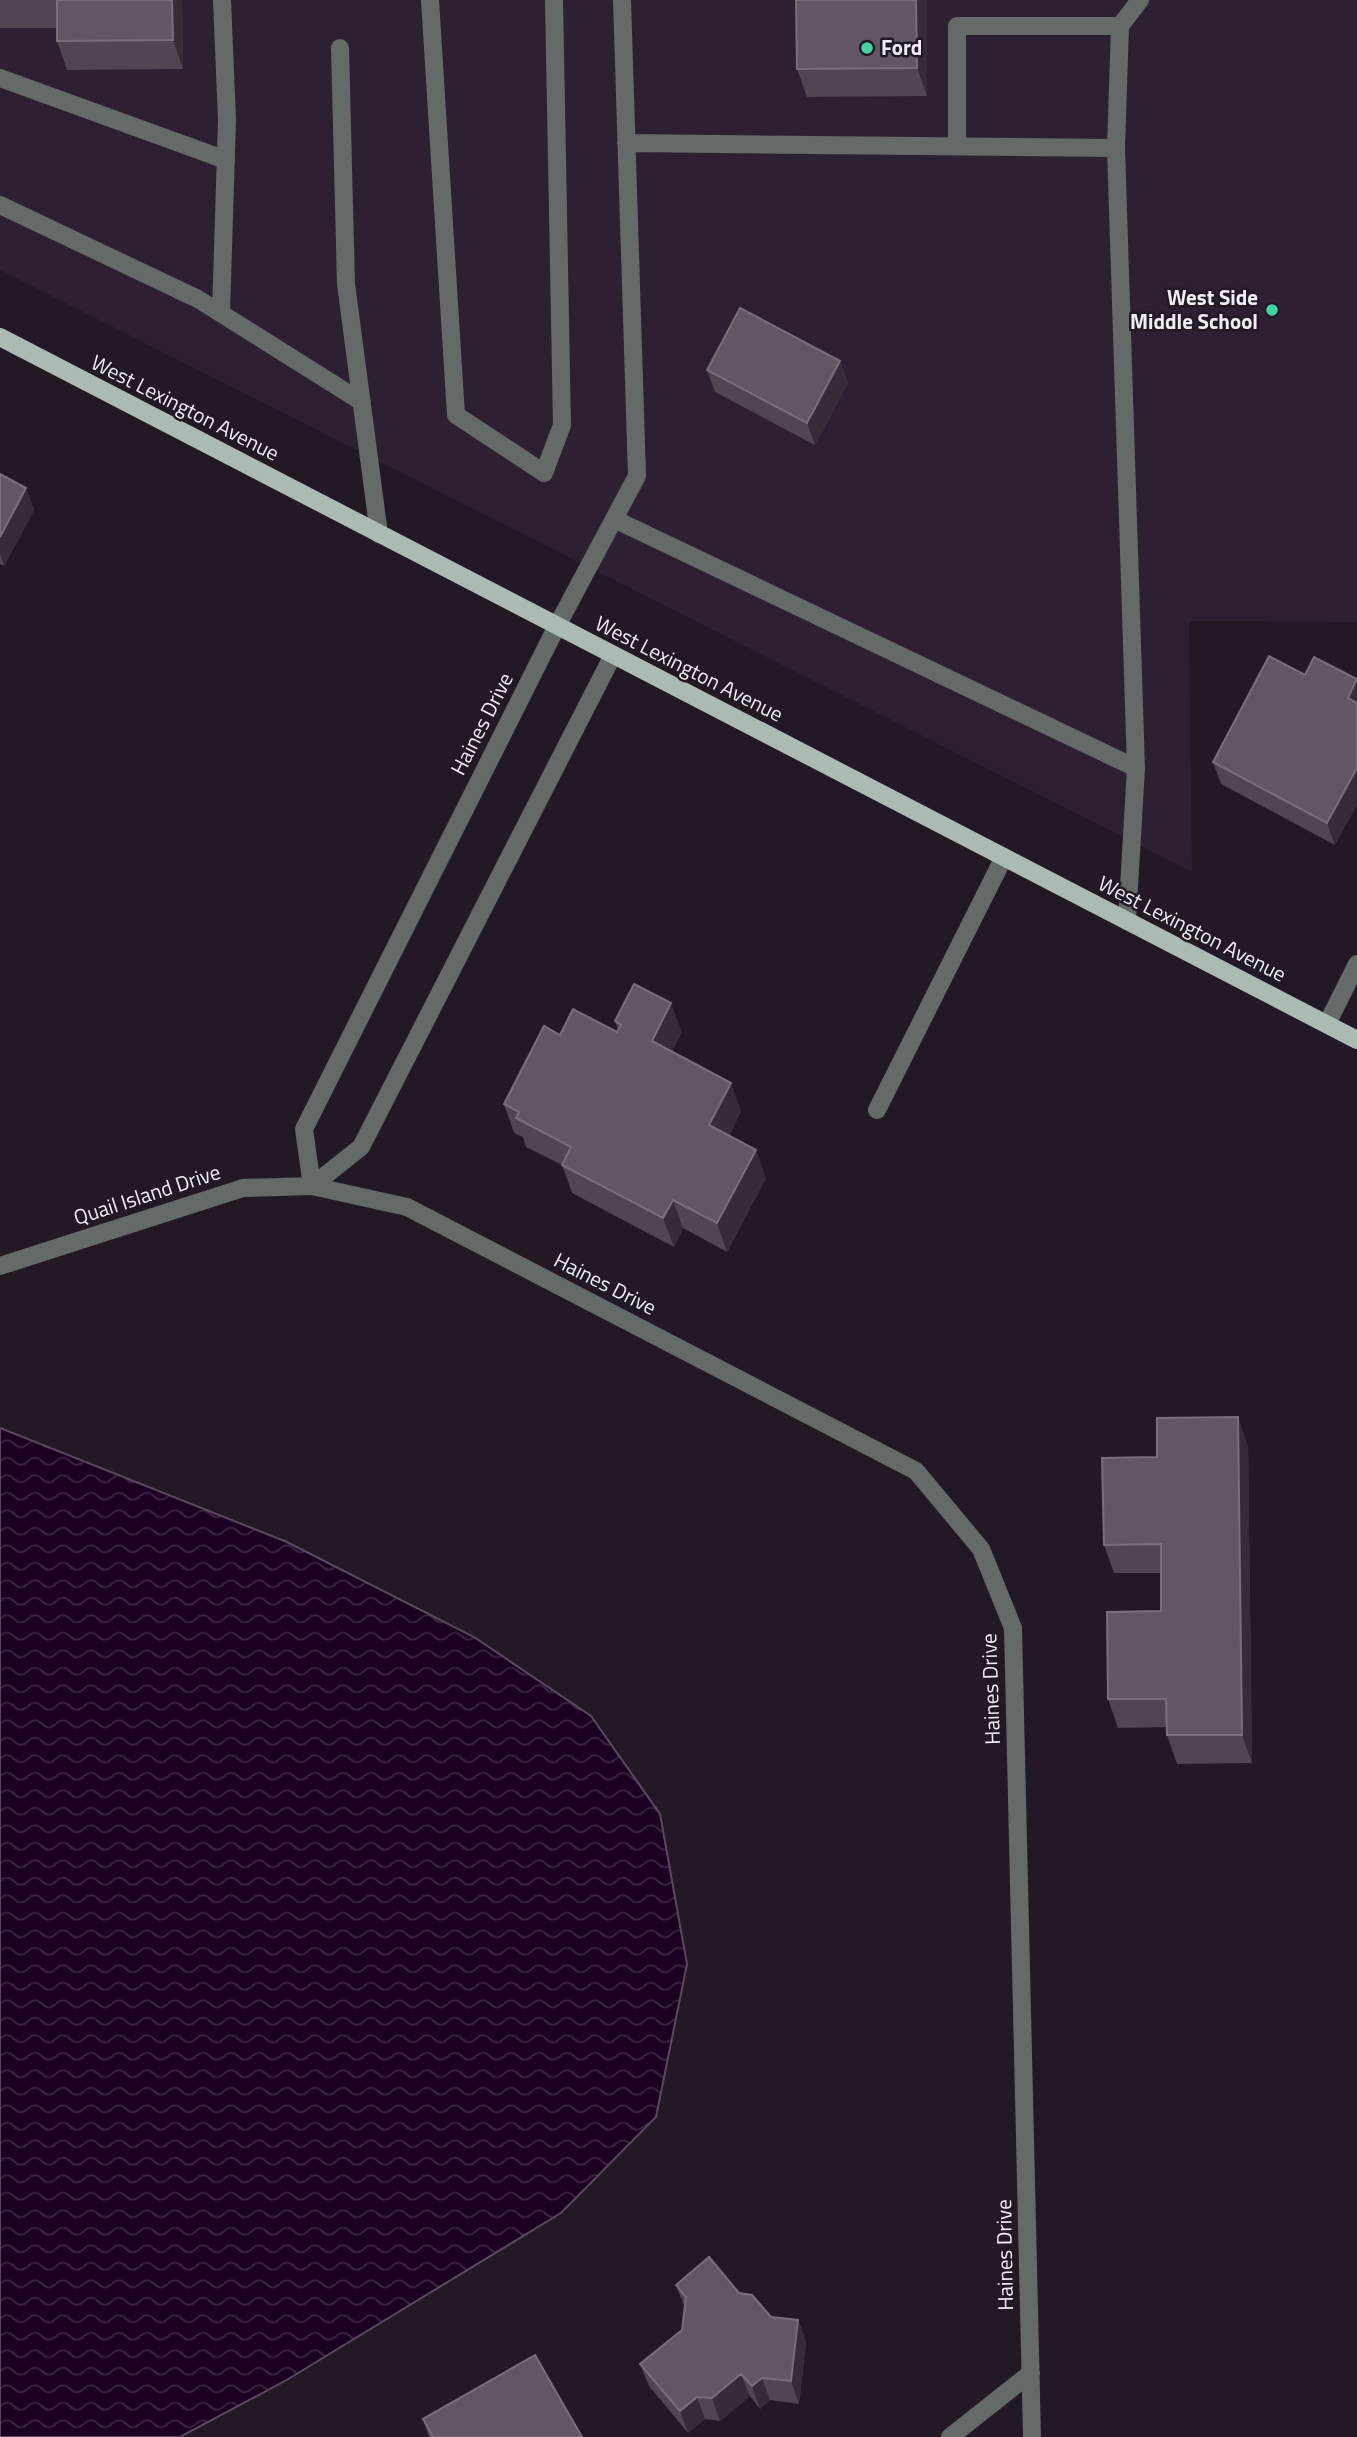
<svg xmlns="http://www.w3.org/2000/svg" width="1357" height="2437" viewBox="0 0 1357 2437" font-family="'Titillium Web',sans-serif">
<style>
.built{fill:#2d2030}
.water{fill:url(#water-waves);stroke:#5c4761;stroke-width:2}
.lines{fill:none;stroke-linecap:round;stroke-linejoin:round}
.minor{stroke:#636a67;stroke-width:18}
.major{stroke:#abbab2;stroke-width:18}
.wall{fill:#4f4651}
.shaded-wall{fill:#362c38}
.building{fill:#615763;stroke:#786f7a;stroke-width:2}
.poi-dot{fill:#42d4a0;stroke:#221924;stroke-width:2.5}
.labels{text-anchor:middle;stroke-width:5;stroke-linejoin:round;paint-order:stroke}
.poi-label{font-size:21px;font-weight:bold;fill:#f2ecf4;stroke:#221924;text-anchor:start}
.street-label{font-size:21px;fill:#f2ecf4;stroke:#221924}
</style>
<defs>
<pattern id="water-waves" width="16" height="10" patternUnits="userSpaceOnUse" patternTransform="scale(1.75)"><rect width="16" height="10" fill="#1b0022"/><path d="M0 5q4-4 8 0t8 0" fill="none" stroke="#3d2543"/></pattern>
</defs>
<rect width="100%" height="100%" fill="#221924"/>
<!-- built -->
<path class="built" d="M0,0H1357V622L1189,621L1192,872L0,270Z"/>
<!-- water -->
<path class="water" d="M0,1428L287,1542L474,1637L591,1716L660,1814L687,1964L656,2117L561,2213L285,2381L180,2437H0Z"/>
<g class="lines">
<!-- minor -->
<path class="minor" d="M430,0L456,415L544,473L562,425L554,0
M340,48L346,284L379,534
M0,78L226,160
M626,143L1116,148L1136,768
M957,146V26H1120
M1116,148L1120,26L1140,0
M0,205L198,299L362,402
M221,313L227,120L222,0
M614,519L1136,768L1127,921
M613,655L361,1147L312,1186L304,1129L557,626L637,476L622,0
M1327,1024L1357,964
M877,1110L1004,857
M0,1266L243,1188L312,1186L407,1207L916,1471L981,1549L1013,1628L1032,2437
M950,2437L1031,2373"/>
<!-- major -->
<path class="major" d="M0,337L1357,1040"/>
</g>
<!-- wall -->
<path class="wall" d="M0,0H182L183,69L67,70L57,41V28H0Z
M927,0V96L807,97L797,69Z
M840,361L848,383L815,445L715,392L707,370Z
M0,474L26,488L34,510L4,566L0,564Z
M1269,656L1335,845L1221,784L1213,762Z
M615,1021L682,1032L672,1051L741,1111L729,1136L766,1178L727,1252L683,1228L674,1247L572,1193L562,1165L526,1147L523,1137L514,1133L504,1104L560,1035L617,1032L618,1030Z
M1248,1446L1252,1763L1177,1764L1167,1735V1727L1118,1728L1108,1699L1161,1611V1573H1114L1104,1545L1157,1457Z
M676,2285L739,2293L771,2317L798,2320L806,2342L799,2404L770,2400L760,2409L750,2396L720,2421L705,2419L688,2433L649,2386L640,2364L682,2330L685,2308Z
M423,2419L582,2437H429Z"/>
<!-- shaded-wall -->
<path class="shaded-wall" d="M172,0H182L183,69L173,40Z
M916,0H927V96L917,68Z
M840,361L848,383L815,445L807,423Z
M26,488L34,510L4,566L0,554V537Z
M1357,680V718L1348,698Z
M1357,768V805L1335,845L1327,823Z
M671,1003L682,1032L662,1069L652,1041Z
M731,1083L741,1111L719,1154L709,1125Z
M756,1150L766,1178L727,1252L717,1223Z
M673,1200L683,1228L674,1247L663,1218Z
M1238,1417L1248,1446L1252,1763L1242,1735Z
M798,2320L806,2342L799,2404L791,2381Z
M741,2374L750,2396L720,2421L712,2398Z
M762,2378L770,2400L760,2409L752,2386Z
M697,2397L705,2419L688,2433L680,2411Z"/>
<!-- building -->
<path class="building" d="M57,0H172L173,40L57,41Z
M796,0H916L917,68L797,69Z
M740,308L840,361L807,423L707,370Z
M0,474L26,488L0,537Z
M1269,656L1305,675L1314,657L1357,679L1348,698L1357,703V768L1327,823L1213,762Z
M634,984L671,1003L652,1041L731,1083L709,1125L756,1150L717,1223L673,1200L663,1218L562,1165L571,1147L516,1118L519,1112L504,1104L544,1026L560,1035L573,1009L617,1032L621,1025L615,1021Z
M1238,1417L1242,1735H1167L1166,1699H1108L1107,1612L1161,1611V1544L1104,1545L1102,1458L1157,1457V1418Z
M709,2257L739,2293L752,2295L771,2317L798,2320L791,2381L762,2378L752,2386L741,2374L712,2398L697,2397L680,2411L640,2364L682,2330L686,2297L676,2285Z
M535,2355L582,2437H433L423,2419Z"/>
<!-- markers -->
<g class="poi-dot">
<circle cx="867" cy="48" r="7"/>
<circle cx="1272" cy="310" r="7"/>
</g>
<g class="labels">
<!-- poi labels -->
<g class="poi-label">
<text x="881" y="55">Ford</text>
<text x="1258" y="305" text-anchor="end">West Side<tspan x="1258" dy="24">Middle School</tspan></text>
</g>
<!-- street labels -->
<g class="street-label">
<text transform="translate(185 408) rotate(27)" y="7">West Lexington Avenue</text>
<text transform="translate(689 669) rotate(27)" y="7">West Lexington Avenue</text>
<text transform="translate(482 724) rotate(-63)" y="7">Haines Drive</text>
<text transform="translate(1192 929) rotate(27)" y="7">West Lexington Avenue</text>
<text transform="translate(147 1195) rotate(-18)" y="7">Quail Island Drive</text>
<text transform="translate(605 1284) rotate(27)" y="7">Haines Drive</text>
<text transform="translate(991 1689) rotate(-92)" y="7">Haines Drive</text>
<text transform="translate(1005 2255) rotate(-91)" y="7">Haines Drive</text>
</g>
</g>
</svg>
